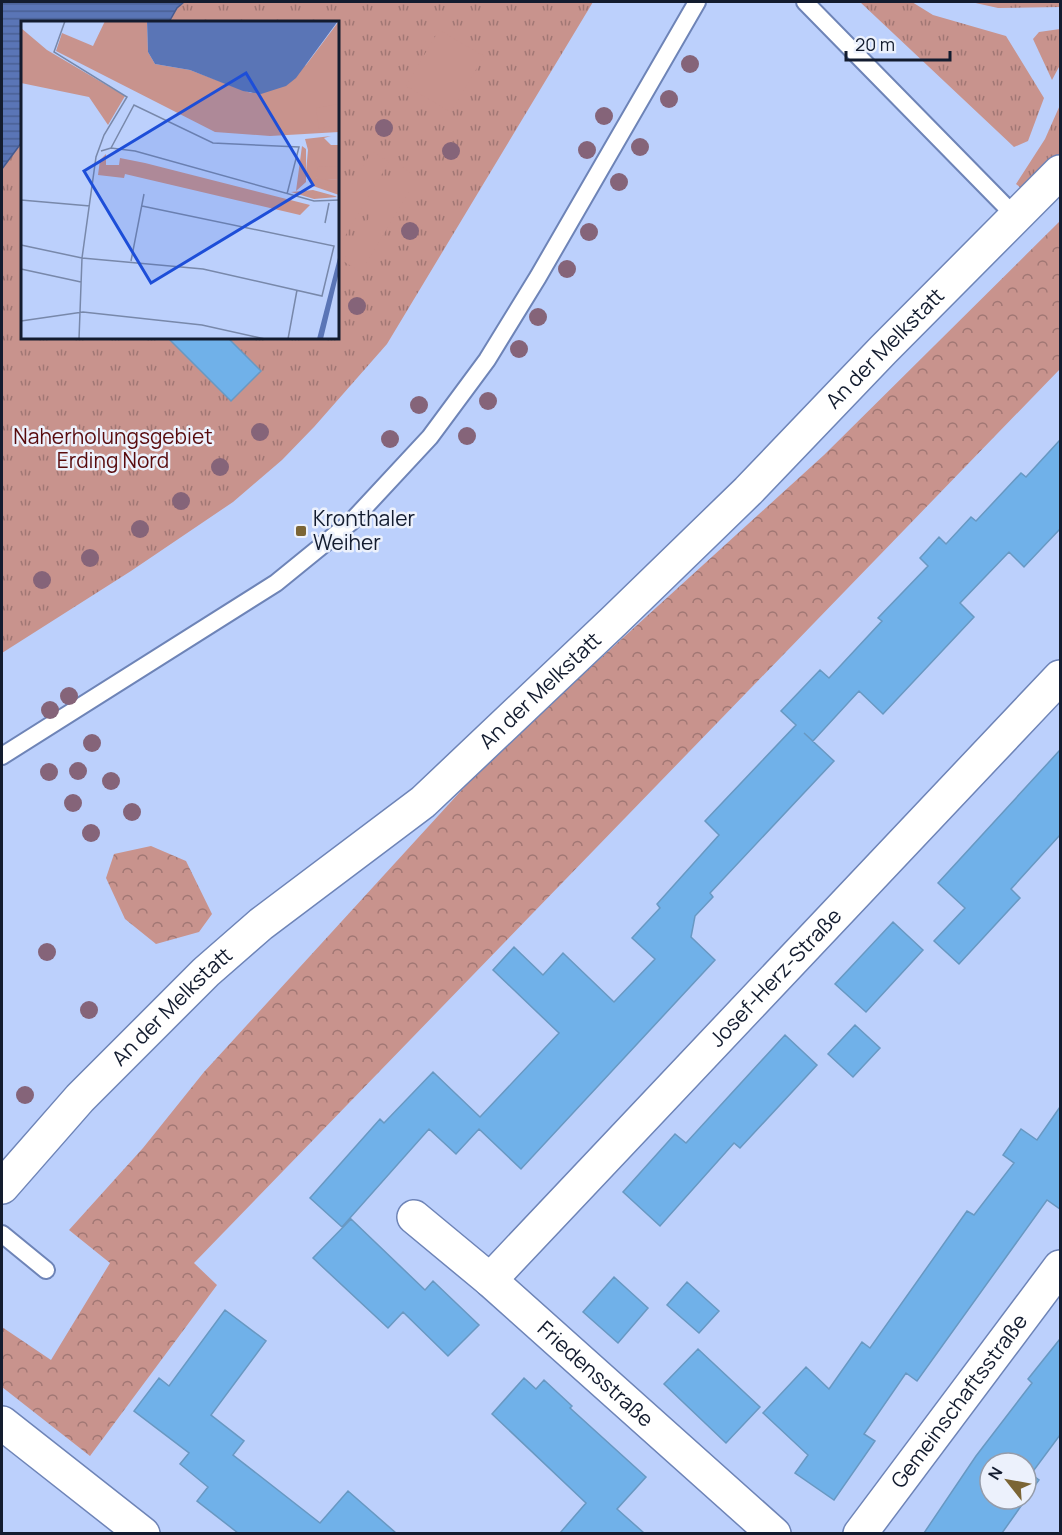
<svg xmlns="http://www.w3.org/2000/svg" width="1062" height="1535" viewBox="0 0 1062 1535" font-family="Manrope,sans-serif">
<style>
.grass{fill:url(#grass-tufts)}
.forest{fill:url(#forest-crowns)}
.pitch{fill:#c8938d}
.water{fill:url(#water-rules);stroke:#455a8e;stroke-width:1.5}
.building{fill:#70b1e9;stroke:#6898c2;stroke-width:1.5}
.lines{fill:none;stroke-linecap:round;stroke-linejoin:round}
.lane-casing{stroke:#6e84b7;stroke-width:20}
.street-casing{stroke:#6e84b7;stroke-width:36}
.lane{stroke:#fff;stroke-width:16}
.street{stroke:#fff;stroke-width:33}
.tree{fill:#856479}
.poi-dot{fill:#7b6535;stroke:#ecf1fc;stroke-width:2}
.labels{text-anchor:middle;stroke-width:5;stroke-linejoin:round;paint-order:stroke}
.street-label{font-size:21px;fill:#131c2f;stroke:#ecf1fc}
.park-label{font-size:21px;fill:#580b0d;stroke:#ecf1fc}
.poi-label{font-size:21px;fill:#131c2f;stroke:#ecf1fc;text-anchor:start}
.inset-road{fill:none;stroke:#7888aa;stroke-width:1.5}
.view{fill:#1d4ed8;fill-opacity:0.15;stroke:#1d4ed8;stroke-width:3}
.inset-edge{fill:none;stroke:#131c2f;stroke-width:3}
</style>
<defs>
<pattern id="grass-tufts" width="24" height="20" patternUnits="userSpaceOnUse" patternTransform="scale(1.5)"><rect width="24" height="20" fill="#c8938d"/><path d="M3 7l-1-3M5 7V3M7 7l1-3M15 17l-1-3M17 17v-4M19 17l1-3" fill="none" stroke="#a17774"/></pattern>
<pattern id="forest-crowns" width="20" height="18" patternUnits="userSpaceOnUse" patternTransform="scale(1.5)"><rect width="20" height="18" fill="#c8938d"/><path d="M2 6a3 3 0 1 1 6 0M12 15a3 3 0 1 1 6 0" fill="none" stroke="#a17774"/></pattern>
<pattern id="water-rules" width="6" height="5" patternUnits="userSpaceOnUse" patternTransform="scale(1.5)"><rect width="6" height="5" fill="#5a75b6"/><path d="M0 2.5h6" fill="none" stroke="#495f94"/></pattern>
</defs>
<rect width="100%" height="100%" fill="#bcd0fc"/>
<!-- grass -->
<path class="grass" d="M184,2H593L387,344L314,427L282,460L233,502L131,571L2,653V169L22,142V338H338V22H169L177,8Z
M860,2H912L933,15L1006,36L1044,98L1028,141L1014,147Z
M971,2H1060V7L998,8Z
M1060,29V65L1052,80L1033,39L1039,32Z
M1060,105V155L1026,192L1016,184L1045,139Z"/>
<!-- forest -->
<path class="forest" d="M1060,221V369L194,1263L217,1285L90,1456L2,1387V1327L51,1360L110,1263L69,1230L143,1148L204,1072L491,758L824,455Z
M151,846L186,861L212,914L199,932L156,944L125,919L106,878L114,854Z"/>
<!-- pitch -->
<path class="pitch" d="M439,30L484,56L451,112L406,86Z
M372,151L389,162L338,248V208Z
M400,166L418,177L361,272L343,261Z"/>
<!-- water -->
<path class="water" d="M2,2H184L177,8L169,22H22V142L2,169Z"/>
<!-- building -->
<path class="building" d="M168,338H228L261,371L231,401Z
M1060,440V529L1024,567L1009,552L960,603L974,617L883,714L859,691L813,741L804,733L834,761L710,893L713,897L695,916L691,937L715,960L521,1169L479,1129L456,1154L429,1129L342,1227L310,1198L380,1119L384,1123L433,1072L480,1117L559,1033L493,970L514,947L543,975L563,953L614,1002L655,959L632,938L660,908L657,904L719,835L705,821L796,725L781,711L820,670L829,678L882,621L878,618L928,566L920,558L939,537L946,544L971,517L976,521L1021,473L1026,477Z
M1060,750V835L1011,889L1020,898L959,964L934,941L965,908L938,883Z
M893,922L923,950L866,1012L835,984Z
M855,1025L880,1048L853,1077L828,1054Z
M785,1035L817,1065L740,1148L734,1143L660,1226L623,1192L675,1134L686,1143Z
M1060,1107V1209L1047,1200L917,1381L906,1373L864,1434L875,1441L834,1500L795,1473L808,1455L763,1413L806,1367L829,1389L862,1342L870,1348L967,1211L974,1215L1014,1163L1003,1155L1021,1129L1037,1140Z
M351,1219L425,1290L433,1281L479,1325L448,1356L403,1312L388,1328L313,1258Z
M614,1277L648,1308L618,1343L583,1312Z
M687,1282L719,1311L699,1333L667,1305Z
M225,1310L266,1341L211,1415L244,1441L233,1455L320,1523L348,1491L396,1533H238L197,1501L208,1487L180,1464L189,1453L134,1411L159,1378L169,1386Z
M1060,1339V1435L1031,1474L1039,1480L1026,1498V1463H990V1499H1026L1002,1533H924L976,1456L1032,1383L1028,1379Z
M698,1349L760,1407L726,1443L664,1384Z
M524,1378L536,1389L544,1380L572,1406L570,1408L646,1477L617,1509L644,1533H560L586,1503L492,1414Z"/>
<g class="lines">
<!-- lane casing -->
<g class="lane-casing">
<path id="lane" d="M805,2L1015,216
M2,756L276,583L351,522L430,437L487,360L538,277L697,2
M2,1234L46,1270"/>
</g>
<!-- street casing -->
<g class="street-casing">
<g id="street">
<path id="s1" d="M2,1187L80,1098L206,972L261,924L423,802L614,621L748,491L883,350L1060,172"/>
<path id="s2" d="M414,1217L490,1280L774,1534"/>
<path id="s3" d="M490,1280L1060,677"/>
<path d="M2,1423L143,1534"/>
<path id="s4" d="M860,1534L1060,1267"/>
</g>
</g>
<!-- lane -->
<use href="#lane" class="lane"/>
<!-- street -->
<use href="#street" class="street"/>
</g>
<!-- trees -->
<g class="tree">
<circle cx="690" cy="64" r="9"/>
<circle cx="669" cy="99" r="9"/>
<circle cx="604" cy="116" r="9"/>
<circle cx="384" cy="128" r="9"/>
<circle cx="640" cy="147" r="9"/>
<circle cx="587" cy="150" r="9"/>
<circle cx="451" cy="151" r="9"/>
<circle cx="619" cy="182" r="9"/>
<circle cx="410" cy="231" r="9"/>
<circle cx="589" cy="232" r="9"/>
<circle cx="567" cy="269" r="9"/>
<circle cx="357" cy="306" r="9"/>
<circle cx="538" cy="317" r="9"/>
<circle cx="519" cy="349" r="9"/>
<circle cx="488" cy="401" r="9"/>
<circle cx="419" cy="405" r="9"/>
<circle cx="260" cy="432" r="9"/>
<circle cx="467" cy="436" r="9"/>
<circle cx="390" cy="439" r="9"/>
<circle cx="220" cy="467" r="9"/>
<circle cx="181" cy="501" r="9"/>
<circle cx="140" cy="529" r="9"/>
<circle cx="90" cy="558" r="9"/>
<circle cx="42" cy="580" r="9"/>
<circle cx="69" cy="696" r="9"/>
<circle cx="50" cy="710" r="9"/>
<circle cx="92" cy="743" r="9"/>
<circle cx="78" cy="771" r="9"/>
<circle cx="49" cy="772" r="9"/>
<circle cx="111" cy="781" r="9"/>
<circle cx="73" cy="803" r="9"/>
<circle cx="132" cy="812" r="9"/>
<circle cx="91" cy="833" r="9"/>
<circle cx="47" cy="952" r="9"/>
<circle cx="89" cy="1010" r="9"/>
<circle cx="25" cy="1095" r="9"/>
</g>
<!-- markers -->
<rect class="poi-dot" x="295" y="525" width="12" height="12" rx="3"/>
<g class="labels">
<!-- street labels -->
<g class="street-label">
<text dy="7" stroke="none"><textPath href="#s1" startOffset="1220">An der Melkstatt</textPath></text>
<text dy="7" stroke="none"><textPath href="#s1" startOffset="734">An der Melkstatt</textPath></text>
<text dy="7" stroke="none"><textPath href="#s3" startOffset="416">Josef-Herz-Straße</textPath></text>
<text dy="7" stroke="none"><textPath href="#s1" startOffset="248">An der Melkstatt</textPath></text>
<text dy="7" stroke="none"><textPath href="#s2" startOffset="240">Friedensstraße</textPath></text>
<text dy="7" stroke="none"><textPath href="#s4" startOffset="166">Gemeinschaftsstraße</textPath></text>
</g>
<!-- park labels -->
<g class="park-label">
<text x="113" y="444">Naherholungsgebiet<tspan x="113" dy="24">Erding Nord</tspan></text>
</g>
<!-- poi labels -->
<g class="poi-label">
<text x="313" y="526">Kronthaler<tspan x="313" dy="24">Weiher</tspan></text>
</g>
</g>
<!-- overview -->
<g transform="translate(21 21)">
<rect width="318" height="318" fill="#bcd0fc"/>
<path d="M84,0H126L127,31L134,43L169,49L230,72L285,44L318,0V111L249,115L194,111L35,30L41,12L72,25ZM0,7L26,29L104,75L87,104L68,76L0,62ZM310,115L303,117L310,124H318V146L295,157L318,159V174L292,165L285,151L287,129L284,118ZM281,125L285,128V161L275,170ZM292,169L314,175L316,176L293,178L270,171Z" fill="#c8938d"/>
<path d="M85,133V144H98L99,137L124,142L289,184L279,194L104,153L103,157L77,154L79,139ZM297,145L318,146V159L295,158Z" fill="#c8938d"/>
<path d="M318,83V104L298,108L295,87Z" fill="#c8938d"/>
<path d="M126,0H317L275,57L265,65L240,73L222,70L169,49L134,43L127,31ZM318,233V251L302,318H296Z" fill="#5a75b6"/>
<path class="inset-road" d="M44,0L33,31L106,76L83,114L75,136L61,237L58,318M90,127L113,84L192,122L278,126L266,173M80,130L90,127L114,130L293,180L318,179M0,179L69,185M304,202L308,182M0,224L61,237L182,248L301,275L313,225L121,185M110,240L123,173M0,248L60,261M0,300L62,291L181,304L244,318M267,318L276,269"/>
<path class="view" d="M225,52L292,164L130,262L63,150Z"/>
<rect width="318" height="318" class="inset-edge"/>
</g>
<!-- border -->
<rect width="1062" height="1535" fill="none" stroke="#131c2f" stroke-width="6"/>
<!-- north arrow -->
<g transform="translate(1008 1481) rotate(301)"><circle r="28" fill="#ecf1fc" stroke="#959caa" stroke-width="1.5"/>
<path d="M0-4.5L10 22L0 15L-10 22Z" fill="#7b6535"/>
<text y="-9" font-size="16" font-weight="bold" text-anchor="middle" fill="#131c2f">N</text>
</g>
<!-- scale -->
<path d="M846 51v9h104v-9" fill="none" stroke="#131c2f" stroke-width="3"/>
<text x="855" y="51" font-size="18" fill="#131c2f" stroke="#ecf1fc" stroke-width="4.5" paint-order="stroke">20 m</text>
</svg>
